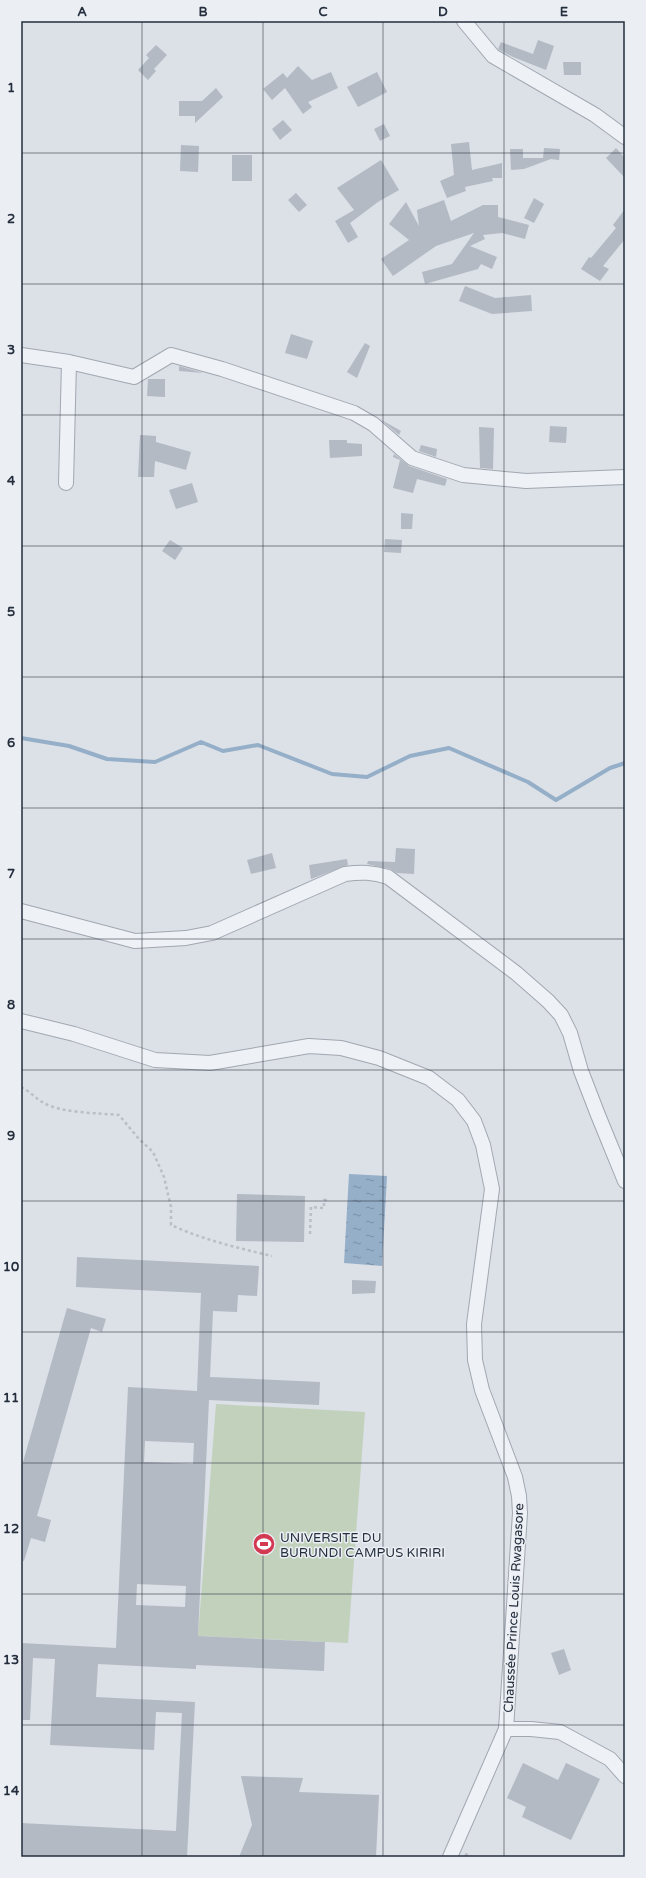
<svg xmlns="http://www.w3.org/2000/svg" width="646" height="1878" viewBox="0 0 646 1878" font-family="'Varela Round',sans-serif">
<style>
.grass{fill:#c2d1bc}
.water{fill:url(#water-ripples)}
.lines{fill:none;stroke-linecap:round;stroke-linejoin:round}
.stream{stroke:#95afc9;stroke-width:4}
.building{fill:#b3bac4;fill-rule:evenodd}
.minor-casing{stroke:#a1a7b1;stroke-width:16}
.path{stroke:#babec5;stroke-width:2.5;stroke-dasharray:3 3;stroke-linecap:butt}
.minor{stroke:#eef1f5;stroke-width:14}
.grid{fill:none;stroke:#252e3d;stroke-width:1;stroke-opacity:0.55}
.labels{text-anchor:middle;stroke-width:3;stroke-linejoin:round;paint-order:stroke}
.poi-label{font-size:13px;fill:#252e3d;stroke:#ebeff4;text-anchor:start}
.street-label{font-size:13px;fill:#252e3d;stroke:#ebeff4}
.neatline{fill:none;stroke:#252e3d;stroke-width:1.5}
.grid-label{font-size:13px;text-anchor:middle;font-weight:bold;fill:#252e3d}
</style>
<defs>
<pattern id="water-ripples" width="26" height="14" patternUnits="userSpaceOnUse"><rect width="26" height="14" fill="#95afc9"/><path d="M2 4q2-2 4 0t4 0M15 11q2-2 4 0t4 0" fill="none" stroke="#798fa4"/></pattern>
</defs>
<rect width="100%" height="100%" fill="#dce0e7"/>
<!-- grass -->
<path class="grass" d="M216,1404L365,1412L348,1643L198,1636Z"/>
<!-- water -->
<path class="water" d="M349,1174L387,1176L382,1266L344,1263Z"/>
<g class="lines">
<!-- stream -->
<path class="stream" d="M21,738L69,746L107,759L155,762L201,742L223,751L258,745L332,774L367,777L410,756L449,748L528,782L556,800L610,768L625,763"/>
</g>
<!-- building -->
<path class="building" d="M538,40L554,46L546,70L513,57L498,49L501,42L533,54Z
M156,45L167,55L154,69L156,71L148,80L138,70L149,58L146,55Z
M563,62H581V75H564Z
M298,66L312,80L331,72L338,88L308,102L312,107L303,114L285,88L272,100L263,89L283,73L287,78Z
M377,72L387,92L358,107L347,87Z
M216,88L223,97L195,123V116H179V101H202Z
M283,120L292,130L280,140L272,129Z
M384,124L390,136L380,141L374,129Z
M469,142L472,170L502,163V178H492L493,181L465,187L466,191L447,198L440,181L454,175L451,144Z
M181,145L199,146L198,172L180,171Z
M544,148L560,149L559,160L551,159L524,169L511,170L510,149H523V158H543Z
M616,148L625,158V178L606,158Z
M232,155H252V181H232Z
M381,160L399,190L378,202L350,223L358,237L348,243L335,221L354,210L337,188Z
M296,193L307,205L299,212L288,200Z
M534,198L544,204L534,223L524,218Z
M444,200L451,221L483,205H498V217L529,225L525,239L502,233L483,235L485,239L470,246L497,257L492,269L481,264L478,269L425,284L422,272L452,264L474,233L436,246L393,276L381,259L409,240L389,224L406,202L419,226L417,210Z
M625,209V239L603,266L609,269L600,281L581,269L589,257L591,258L616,228L613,225Z
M465,286L495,298L531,295L532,311L492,314L459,301Z
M291,334L313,341L307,359L285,353Z
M365,343L370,346L357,378L347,372Z
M179,366L203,373L179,371Z
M148,379H165V397L147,396Z
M380,419L401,431L399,435Z
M550,426L567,427L566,443L549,442Z
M479,427L494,428L493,469L480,468Z
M140,435L156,436V442L191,452L186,470L155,461L154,477H138Z
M329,440H347V443L362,444V456L330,458Z
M421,445L437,449L436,457L419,451Z
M394,454L409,466L447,479L445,486L417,479L413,493L393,488L400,460L393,457Z
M192,483L198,502L176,509L169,490Z
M401,513L413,514L412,529H401Z
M385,539L402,540L401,553L384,552Z
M170,540L183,548L175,560L162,551Z
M396,848L415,849L414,874L397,873L390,869L367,864L368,861L395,862Z
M272,853L276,868L251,874L247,860Z
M347,859L348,865L311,879L309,865Z
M237,1194L305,1196L304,1242L236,1241Z
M77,1257L259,1266L257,1296L238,1295L237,1312L213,1311L210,1377L320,1382L319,1405L209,1400L198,1636L325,1642L324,1671L196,1665V1669L98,1664L96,1697L195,1702L187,1857H21V1823L176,1831L182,1713L156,1712L154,1750L50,1745L55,1659L33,1658L30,1720H21V1643L116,1648L128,1387L197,1391L201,1293L76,1287ZM145,1441L194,1443L193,1464L144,1462ZM137,1584L186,1586L185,1607L136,1605Z
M352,1280L376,1281L375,1293L352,1294Z
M67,1308L106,1319L102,1332L91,1328L37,1516L51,1520L45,1542L31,1538L24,1561L21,1560V1469Z
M564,1649L571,1670L559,1675L551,1653Z
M523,1763L558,1780L566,1763L600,1779L571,1840L522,1817L526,1807L507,1798Z
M241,1776L303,1778L299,1792L379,1795L376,1857H239L252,1825Z"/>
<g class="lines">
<!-- minor casing -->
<g class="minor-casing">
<path id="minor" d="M464,21L493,56L595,115L625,137
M21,355L69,362L134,377L171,355L222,369L354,413L373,424L412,458L463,475L526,481L625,477
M66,483L69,362
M21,911L135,941L186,938L212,933L345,874C361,872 373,872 388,877L516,973L548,1001L561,1015L570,1033L581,1071L598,1115L625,1181
M21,1021L74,1034L155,1060L210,1063L309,1046L341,1048L379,1058L429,1078L458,1100L474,1121L483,1145L492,1189L474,1324L475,1360L482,1390L515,1477L519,1496L520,1513L506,1729L450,1857
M506,1729H531L560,1732L610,1759L625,1776"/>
</g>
<!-- path -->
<path class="path" d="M21,1087C31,1092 36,1099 44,1103C61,1113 98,1113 119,1115L139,1139L153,1152L164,1177L171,1207V1225C204,1240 238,1248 272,1256
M310,1234L311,1207L324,1208V1200H328
M465,1854L472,1857"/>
<!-- minor -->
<use href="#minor" class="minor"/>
</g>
<!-- grid -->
<path class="grid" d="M142,21V1857M263,21V1857M383,21V1857M504,21V1857M21,153H625M21,284H625M21,415H625M21,546H625M21,677H625M21,808H625M21,939H625M21,1070H625M21,1201H625M21,1332H625M21,1463H625M21,1594H625M21,1725H625"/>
<!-- icons -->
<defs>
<g id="stadium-disc" transform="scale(1.15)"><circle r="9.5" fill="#d23a54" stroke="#ebeff4"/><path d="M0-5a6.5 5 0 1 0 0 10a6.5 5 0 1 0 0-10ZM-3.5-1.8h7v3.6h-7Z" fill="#fff"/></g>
</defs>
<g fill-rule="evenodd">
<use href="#stadium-disc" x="264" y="1544"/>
</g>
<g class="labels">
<!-- poi labels -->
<g class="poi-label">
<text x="280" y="1542">UNIVERSITE DU<tspan x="280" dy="15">BURUNDI CAMPUS KIRIRI</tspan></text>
</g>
<!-- street labels -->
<g class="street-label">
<text transform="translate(513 1608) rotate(-87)" y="5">Chaussée Prince Louis Rwagasore</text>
</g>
</g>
<!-- border -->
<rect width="646" height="1878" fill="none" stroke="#ebeff4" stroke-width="44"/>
<rect x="22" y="22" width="602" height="1834" class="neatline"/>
<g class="grid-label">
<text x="82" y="16">A</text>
<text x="203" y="16">B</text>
<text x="323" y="16">C</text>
<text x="443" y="16">D</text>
<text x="564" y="16">E</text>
<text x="11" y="92">1</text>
<text x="11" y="223">2</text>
<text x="11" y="354">3</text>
<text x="11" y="485">4</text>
<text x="11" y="616">5</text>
<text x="11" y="747">6</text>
<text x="11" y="878">7</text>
<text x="11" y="1009">8</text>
<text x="11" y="1140">9</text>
<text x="11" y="1271">10</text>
<text x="11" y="1402">11</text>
<text x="11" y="1533">12</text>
<text x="11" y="1664">13</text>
<text x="11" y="1795">14</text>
</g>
</svg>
